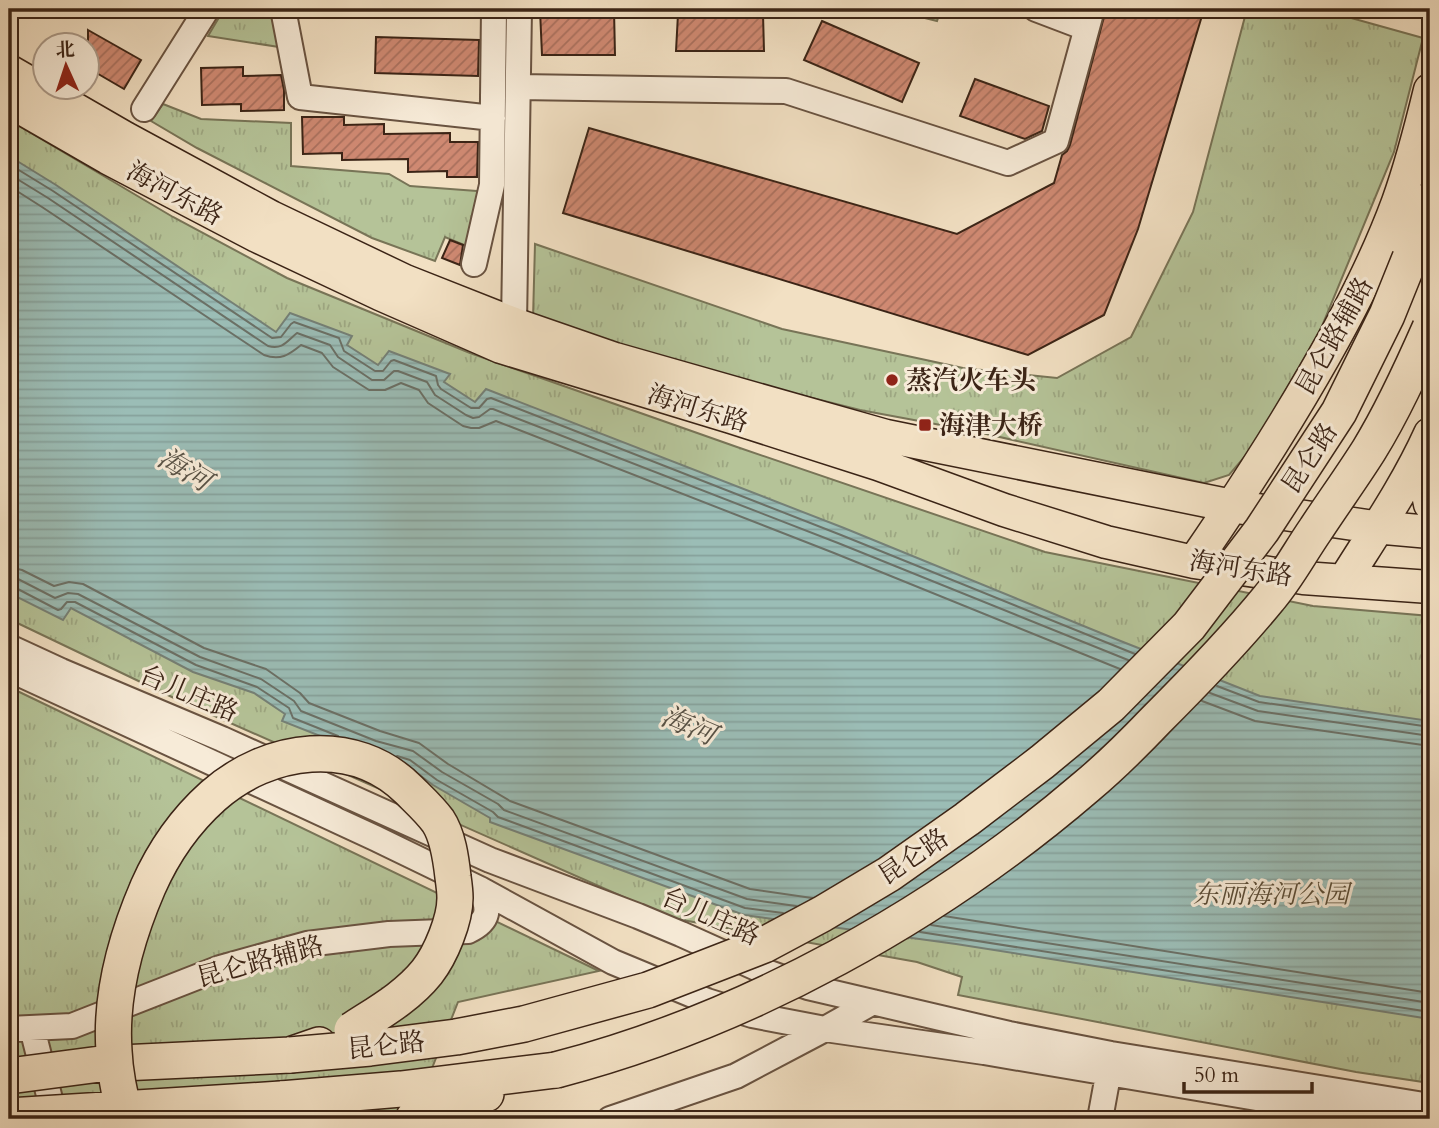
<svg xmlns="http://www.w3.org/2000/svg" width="1439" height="1128" viewBox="0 0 1439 1128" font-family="Cardo,'Noto Serif SC',serif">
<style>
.park{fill:url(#park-tufts);stroke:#787457;stroke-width:2}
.water{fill:url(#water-rules);stroke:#758076;stroke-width:2}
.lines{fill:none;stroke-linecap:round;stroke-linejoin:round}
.shore{stroke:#6b7066;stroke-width:2}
.building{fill:url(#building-hatch);stroke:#3b2416;stroke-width:2}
.minor-casing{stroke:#695341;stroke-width:28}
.major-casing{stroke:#3b2416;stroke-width:35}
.highway-casing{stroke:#3b2416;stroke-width:38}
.minor{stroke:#f7ebd8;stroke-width:24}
.major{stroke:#f2e0c3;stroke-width:32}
.highway{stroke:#f2e0c3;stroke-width:35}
.highway-bridge-casing{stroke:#3b2416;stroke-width:38;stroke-linecap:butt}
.highway-bridge{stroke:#f2e0c3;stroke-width:35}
.poi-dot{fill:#8f2418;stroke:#f7ebd8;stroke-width:2.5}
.labels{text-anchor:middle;stroke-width:6;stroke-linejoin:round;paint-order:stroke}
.street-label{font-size:26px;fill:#3b2416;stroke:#f7ebd8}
.poi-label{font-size:26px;font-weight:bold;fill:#3b2416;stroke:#f7ebd8;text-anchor:start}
.park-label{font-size:26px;font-style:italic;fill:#5a4c36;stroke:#f7ebd8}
.water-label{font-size:28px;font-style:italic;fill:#585246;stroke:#f7ebd8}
</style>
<defs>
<pattern id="park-tufts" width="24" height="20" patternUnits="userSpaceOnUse" patternTransform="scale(1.75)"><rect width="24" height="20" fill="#b5c398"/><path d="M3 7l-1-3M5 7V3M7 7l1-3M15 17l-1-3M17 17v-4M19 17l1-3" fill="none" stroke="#9da782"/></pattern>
<pattern id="water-rules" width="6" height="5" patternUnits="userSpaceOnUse" patternTransform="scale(1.75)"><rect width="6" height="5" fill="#9bbdb6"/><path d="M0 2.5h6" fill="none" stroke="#86a29c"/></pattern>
<pattern id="building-hatch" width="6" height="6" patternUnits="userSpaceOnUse" patternTransform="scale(1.75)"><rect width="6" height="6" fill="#cf8972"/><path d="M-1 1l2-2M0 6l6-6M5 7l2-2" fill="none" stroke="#a9705d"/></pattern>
</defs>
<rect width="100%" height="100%" fill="#f2e0c3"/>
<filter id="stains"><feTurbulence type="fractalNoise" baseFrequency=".00286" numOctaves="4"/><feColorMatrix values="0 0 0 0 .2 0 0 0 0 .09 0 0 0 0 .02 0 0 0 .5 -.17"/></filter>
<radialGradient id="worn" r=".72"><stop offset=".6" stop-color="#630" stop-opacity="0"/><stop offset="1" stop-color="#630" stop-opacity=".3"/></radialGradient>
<!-- park -->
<path class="park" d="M224,9H270L279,47L208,36Z
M889,9H941L937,21Z
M1247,9H1319L1423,38L1394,152L1320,331L1253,447L1229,475L1204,483L973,431L860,410L710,372L533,319L535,244L782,329L963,368L1057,378L1131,337L1193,212Z
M163,104L201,119L291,123V166L389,174L410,186L477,191L490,194L481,252L445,237L435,261L372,238L197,148L151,121Z
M9,120L173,217L287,278L470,353L737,447L1045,552L1313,606L1430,616V1083L1356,1072L958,995L962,977L917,962L671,918L174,698L9,619Z
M9,687L599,971L458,1002L412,1119H45L9,1091Z"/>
<!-- water -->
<path class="water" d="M9,156L56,185L276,332L290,313L352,336L347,345L378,365L389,351L450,374L444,382L475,402L486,389L844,528L1113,638L1260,696L1430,721V1019L956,944L744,915L490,822V818L433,785L407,766L371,756L282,721L285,714L254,693L193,672L71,608L63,620L9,593Z"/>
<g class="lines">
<!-- shore -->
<path class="shore" d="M9,164L53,191L272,338L281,337L291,324L294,322L339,338L344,351L375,371H383L391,361L394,360L436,376L438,385L441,389L471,408H479L487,399L491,398L841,535L1135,654
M9,174L48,198L268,346C283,350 287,341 297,333L330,345L338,357L372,380H384L394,371H398L427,382L435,395L466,415L473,418L479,417L490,409H493L838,543L1128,660
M9,186L42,207L264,355C280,361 289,355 301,345L322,353L333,367L369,390H385L401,383L419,390L428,403L463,426L471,428H479L496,421L834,553L1120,669
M9,567L22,570L54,586L69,582L83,584L204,648L266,669L300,693L309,703L380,731L419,743L448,764L510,801L750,889L812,898
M9,578L18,579L55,598L68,593L78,594L200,657L261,679L294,701L301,711L376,741L413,751L442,772L498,804L504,810L747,899L796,906
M9,587H14L58,610L61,609L67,602H75L196,665L257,687L289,708L293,718L338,736
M1217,686L1259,702L1430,727
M1210,693L1258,711L1430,736
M1202,701L1255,721L1430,746
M397,756L410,760L437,780L493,812L498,817L745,908L783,913
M944,916L1430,993
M931,925L1430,1003
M920,932L1430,1012"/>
</g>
<!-- building -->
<path class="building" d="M1106,9H1204L1138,229L1104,315L1028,355L563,213L589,128L957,234L1054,183L1062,155L1067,151L1070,145Z
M540,10H614L615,55H542Z
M678,14H763L764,51H676Z
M822,21L919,63L902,102L804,60Z
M88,30L141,60L124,89L88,68Z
M376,37L479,40L478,76L375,73Z
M243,67V76L281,75L284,90V110L241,111V104L202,105L201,68Z
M975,79L1049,106L1042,131L1025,139L960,116Z
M302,117H344V125L384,124V134L450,133V142H478L477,177H447V171L408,172V159L342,160V153L303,154Z
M450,240L463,245L460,265L442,258Z"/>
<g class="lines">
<!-- minor casing -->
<g class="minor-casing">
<path id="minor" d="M283,9L300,97L493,118
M1036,9L1086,28
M519,87L786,91L1008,163L1056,141L1092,9
M144,109L207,9
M474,264L492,185L494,9
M514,324L519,9
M9,647L61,671L222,739L490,860L638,916L681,934L761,970L808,987L1009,1034L1111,1054L1430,1106
M9,669L375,838L480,889L613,962L707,1001L752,1015L825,1029L984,1052L1381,1119
M32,1028L55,1119
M9,1029L72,1026L220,968L307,944L389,934L468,931C490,921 490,909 480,889
M610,1119L736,1076L825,1029L873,1002
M1100,1119L1111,1059"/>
</g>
<!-- major casing -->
<g class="major-casing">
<path id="major" d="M9,71L125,138L271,217L405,281L514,324L615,359L886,436L1237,507L1374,527L1430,532
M9,101L108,158L257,236L380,294L501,347L731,417L878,464L1004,510L1106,542L1194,562L1303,578L1430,587
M1420,456L1430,504
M1194,562C1236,501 1277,438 1314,374C1346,319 1376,262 1398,202C1411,166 1421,127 1430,90
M1344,581C1374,533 1407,485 1430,434"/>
</g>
<!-- highway casing -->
<g class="highway-casing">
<path id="highway" d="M1410,258L1430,200
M100,1064L290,1055L319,1045
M253,1105L281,1099L401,1089L556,1070
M413,1119L486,1094"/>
</g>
<!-- minor -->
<use href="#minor" class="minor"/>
<!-- major -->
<use href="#major" class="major"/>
<!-- highway -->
<use href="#highway" class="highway"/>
<!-- highway-bridge casing -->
<g class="highway-bridge-casing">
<path id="highway-bridge" d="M290,1055L370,1048L456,1037L524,1024L648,990L764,945L822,914L889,874L967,819L1042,762L1111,705L1189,626L1262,530L1339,412L1387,315L1410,258
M556,1070C748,1020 937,915 1087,786C1111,766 1134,743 1156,720C1195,681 1234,641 1269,598C1287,577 1300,552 1316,529C1333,503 1352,477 1369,450C1393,411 1412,369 1430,328
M9,1076L100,1064
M9,1116L281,1099
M126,1119C120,1097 115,1074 114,1051C110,995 126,938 148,887C163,853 185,821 213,796C268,747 354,735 409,790C419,800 430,810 438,821C448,836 451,859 453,877C454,884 455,891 455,898C455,920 441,954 427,972C407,997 378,1013 352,1030"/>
</g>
<!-- highway-bridge -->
<use href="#highway-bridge" class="highway-bridge"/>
</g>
<!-- markers -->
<g class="poi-dot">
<circle cx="892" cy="380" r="7"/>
<rect x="918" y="418" width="14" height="14" rx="3.5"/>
</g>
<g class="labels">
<!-- street labels -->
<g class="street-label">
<text transform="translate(175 193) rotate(28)" y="9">海河东路</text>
<text transform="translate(1334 336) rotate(-61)" y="9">昆仑路辅路</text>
<text transform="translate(698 408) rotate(17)" y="9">海河东路</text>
<text transform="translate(1309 458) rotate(-57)" y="9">昆仑路</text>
<text transform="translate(1241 568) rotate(9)" y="9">海河东路</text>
<text transform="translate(189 693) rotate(23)" y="9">台儿庄路</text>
<text transform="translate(913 856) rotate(-34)" y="9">昆仑路</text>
<text transform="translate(711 916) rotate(24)" y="9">台儿庄路</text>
<text transform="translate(260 961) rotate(-15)" y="9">昆仑路辅路</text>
<text transform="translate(386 1045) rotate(-6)" y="9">昆仑路</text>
</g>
<!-- poi labels -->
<g class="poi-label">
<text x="906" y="389">蒸汽火车头</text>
<text x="939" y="434">海津大桥</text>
</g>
<!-- park labels -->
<g class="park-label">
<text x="1271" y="903">东丽海河公园</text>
</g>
<!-- water labels -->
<g class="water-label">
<text transform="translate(185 469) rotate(31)" y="10">海河</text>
<text transform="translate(689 725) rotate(23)" y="10">海河</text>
</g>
</g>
<!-- margin -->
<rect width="1439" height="1128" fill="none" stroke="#f2e0c3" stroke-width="35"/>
<rect x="10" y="10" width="1418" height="1107" fill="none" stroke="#3b2416" stroke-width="3.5"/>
<rect x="18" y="18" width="1404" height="1093" fill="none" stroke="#3b2416" stroke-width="2"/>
<!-- north arrow -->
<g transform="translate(66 66) rotate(357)"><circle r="33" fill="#f7ebd8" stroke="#ac9b8a" stroke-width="2"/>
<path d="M0-5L12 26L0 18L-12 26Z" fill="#8f2418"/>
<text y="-10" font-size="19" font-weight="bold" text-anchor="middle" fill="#3b2416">北</text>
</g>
<!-- scale -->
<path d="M1184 1082v10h128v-10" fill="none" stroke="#3b2416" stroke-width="3.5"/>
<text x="1194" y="1082" font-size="21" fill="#3b2416" stroke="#f7ebd8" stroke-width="5" paint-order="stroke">50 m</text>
<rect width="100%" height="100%" filter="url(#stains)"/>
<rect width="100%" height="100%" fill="url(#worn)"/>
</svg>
